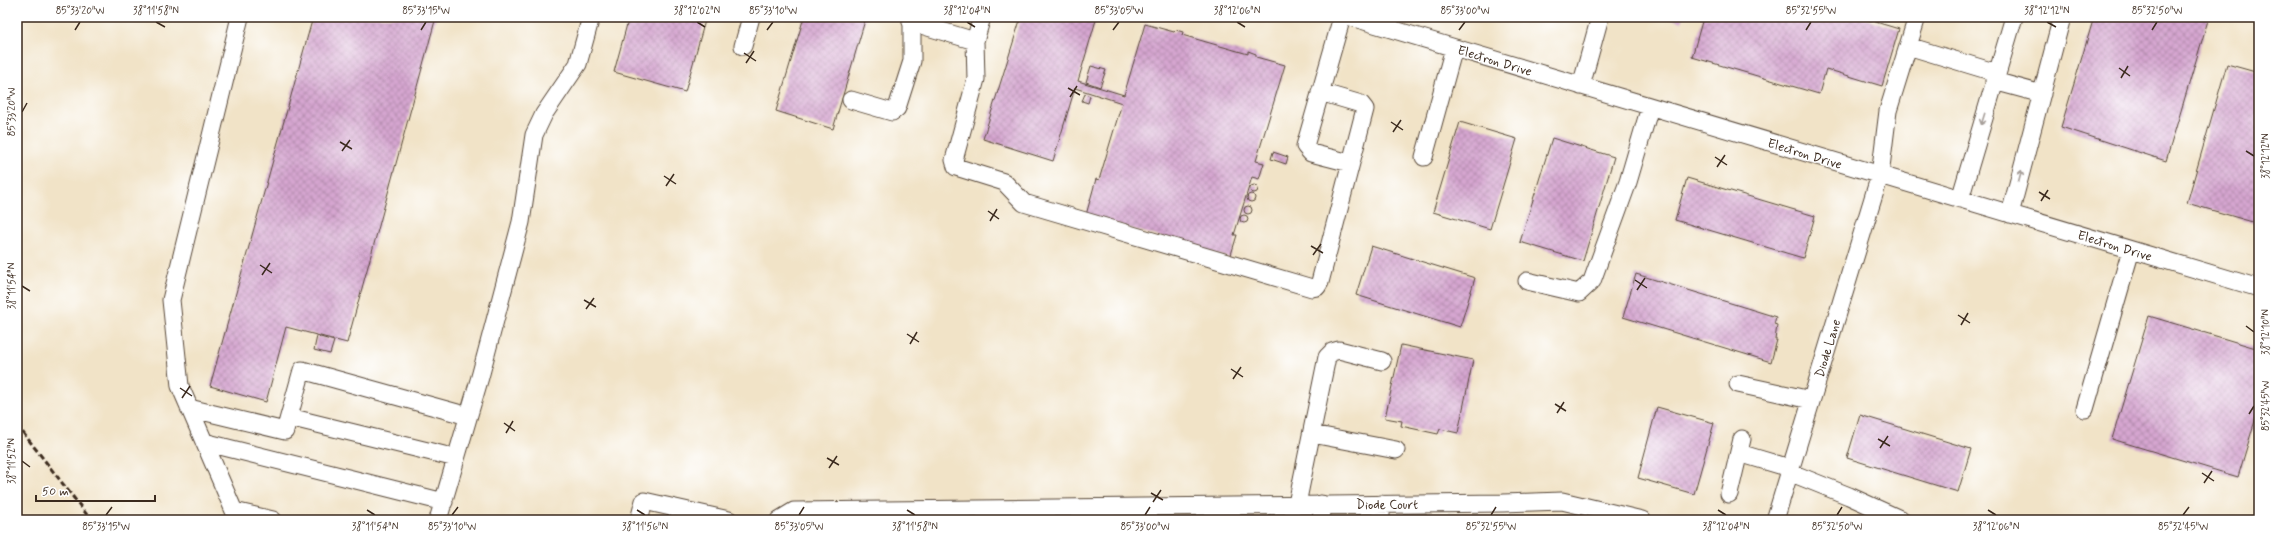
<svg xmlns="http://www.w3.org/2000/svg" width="2276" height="537" viewBox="0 0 2276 537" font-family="Mynerve,sans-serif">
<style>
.building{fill:url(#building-cross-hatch)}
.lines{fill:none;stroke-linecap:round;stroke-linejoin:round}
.minor-casing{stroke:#564637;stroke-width:19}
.minor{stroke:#fff;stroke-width:17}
.rail{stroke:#3b2a1e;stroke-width:3;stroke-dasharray:6 3;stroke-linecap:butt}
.oneway{stroke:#a79f9a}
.ticks{fill:none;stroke:#3b2a1e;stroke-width:1.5}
.labels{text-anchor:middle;stroke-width:3;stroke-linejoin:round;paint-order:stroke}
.street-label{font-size:13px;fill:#3b2a1e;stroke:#fff}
.neatline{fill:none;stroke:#3b2a1e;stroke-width:1.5}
.ticks-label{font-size:10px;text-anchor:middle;fill:#3b2a1e}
</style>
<defs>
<pattern id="building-cross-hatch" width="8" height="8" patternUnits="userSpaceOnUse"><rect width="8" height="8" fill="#d5a6d0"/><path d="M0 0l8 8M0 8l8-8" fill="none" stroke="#ae87a8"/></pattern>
</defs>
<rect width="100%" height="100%" fill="#fff"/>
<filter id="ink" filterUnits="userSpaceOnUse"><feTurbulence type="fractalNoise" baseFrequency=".025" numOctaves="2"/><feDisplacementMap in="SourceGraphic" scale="8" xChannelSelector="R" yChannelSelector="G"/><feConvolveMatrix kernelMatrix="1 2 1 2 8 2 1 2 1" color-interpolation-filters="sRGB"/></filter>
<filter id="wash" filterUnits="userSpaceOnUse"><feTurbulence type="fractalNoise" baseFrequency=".012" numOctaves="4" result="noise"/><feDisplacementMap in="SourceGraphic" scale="16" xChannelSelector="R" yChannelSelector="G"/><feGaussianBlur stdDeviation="0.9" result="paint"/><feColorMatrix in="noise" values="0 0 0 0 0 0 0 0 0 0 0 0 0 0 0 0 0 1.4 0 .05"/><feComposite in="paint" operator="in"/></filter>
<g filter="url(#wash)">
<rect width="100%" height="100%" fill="#f1e3c7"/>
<g id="blocks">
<!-- building -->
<path class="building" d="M313,17H436L347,343L286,327L266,402L210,386Z
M629,17H706L685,92L614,72Z
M804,17H866L833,129L776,111Z
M1021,17H1088L1096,20L1078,81L1124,95L1145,24L1174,32L1176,30L1183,32L1182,35L1248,54V51L1256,54V57L1285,65L1256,161L1264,163L1259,179L1252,177L1234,235H1237L1230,258L1086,215L1096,179L1099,180L1122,103L1075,88L1053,161L983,139Z
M1666,17H1684L1682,22Z
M1700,17H1859L1899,29L1882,86L1826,69L1819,94L1692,57L1703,18Z
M2094,17H2209L2166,161L2061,127Z
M2227,64L2259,73V211L2256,223L2187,203Z
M1091,66L1106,70L1100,87L1086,82Z
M1085,94L1090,96L1088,103L1082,101Z
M1460,122L1517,139L1490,229L1433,212Z
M1552,138L1614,157L1583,261L1520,242Z
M1273,152L1288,157L1286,164L1271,159Z
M1687,178L1815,216L1803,258L1675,220Z
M1250 189a4 4 0 1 1 8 0a4 4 0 1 1-8 0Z
M1247 198a4 4 0 1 1 8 0a4 4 0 1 1-8 0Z
M1244 210a4 4 0 1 1 8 0a4 4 0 1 1-8 0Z
M1240 219a4 4 0 1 1 8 0a4 4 0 1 1-8 0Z
M1371,246L1475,278L1460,327L1356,295Z
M1636,274L1776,317L1774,324L1777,325L1775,340H1777L1771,362L1623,317Z
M2149,316L2259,349V407L2238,477L2112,439Z
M317,336L334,341L330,354L314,350Z
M1401,345L1473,360L1458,433L1440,429L1438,434L1401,426L1402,421L1385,418Z
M1657,407L1714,423L1694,494L1638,478Z
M1860,415L1971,449L1958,492L1847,458Z"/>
</g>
</g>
<g filter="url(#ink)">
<use href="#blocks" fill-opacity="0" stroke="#564637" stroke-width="1"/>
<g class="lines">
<!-- minor casing -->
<g class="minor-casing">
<path id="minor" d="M240,17L171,300L180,386L234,511L240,520
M1342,17L1305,146L1311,153L1350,163
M1351,17L2259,288
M911,22L975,41L982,17
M975,41L976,79L954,160L956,167L1004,182L1024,203L1312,288L1317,287L1320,282L1365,109L1361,104L1320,92
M743,46L751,17
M1908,46L1997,73
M1994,81L2042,94
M1581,86L1600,17
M851,100L892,112L897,108L912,61V17
M1424,157L1454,48
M1960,199L2014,17
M2010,214L2062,17
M1527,281L1579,293L1592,281L1628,182L1650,107
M1738,384L1811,400
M189,408L285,431L302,370L468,416
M2085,409L2131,250
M289,417L456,458
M1312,434L1396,450
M204,442L444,502
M1739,453L1790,468
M1789,472L1849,496L1902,520
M1729,494L1742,439
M1297,504L1327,357L1332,352L1339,350L1382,361
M1321,504L1322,520
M234,511L273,520
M438,520L480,377L521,222L534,135L544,114L578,64L591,17
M639,520L644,501L729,520
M779,520L794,511L1503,503L1562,501L1642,520
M1381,520V504
M1775,520L1880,175L1888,111L1917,17"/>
</g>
<!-- minor -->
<use href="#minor" class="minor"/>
<!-- rail -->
<path class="rail" d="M17,425L91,520"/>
</g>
<!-- one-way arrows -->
<defs><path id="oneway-shaft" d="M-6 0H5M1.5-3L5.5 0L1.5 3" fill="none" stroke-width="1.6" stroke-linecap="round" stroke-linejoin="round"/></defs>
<g class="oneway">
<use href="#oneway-shaft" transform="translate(1983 119) rotate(107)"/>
<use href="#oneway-shaft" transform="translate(2020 176) rotate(-75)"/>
</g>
</g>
<!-- ticks -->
<path class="ticks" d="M156,22L165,27M697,22L705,27M967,22L975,27M1237,22L1245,27M2047,22L2056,27M75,30L80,22M421,30L426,22M767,30L773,22M1113,30L1119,22M1459,30L1465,22M1806,30L1811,22M2152,30L2157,22M744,53L756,61M746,63L754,51M2119,68L2130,76M2121,78L2128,66M1068,88L1080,95M1070,97L1077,86M22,112L27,103M1391,122L1403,130M1393,132L1401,120M340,142L352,149M342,151L350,140M2246,151L2254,156M1715,157L1727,165M1717,167L1725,155M664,176L676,184M666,186L674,174M2039,192L2050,199M2041,201L2048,190M988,211L999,219M990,221L997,209M1311,246L1323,253M1313,255L1321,244M260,265L272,273M262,275L270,263M1635,280L1647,288M22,286L30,291M1637,290L1645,278M584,300L596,307M586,309L594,298M1958,315L1970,323M1961,325L1968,313M2246,326L2254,332M907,334L919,342M910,344L917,332M1231,369L1243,377M1233,379L1241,367M180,388L192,396M182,398L190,386M1555,404L1566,411M1557,413L1564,402M2249,414L2254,406M504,423L515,431M506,433L513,421M1878,439L1890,446M1880,448L1888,436M827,458L839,465M22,461L30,467M829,468L837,456M2202,473L2214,481M2204,483L2212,471M1151,493L1163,500M1153,502L1161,490M367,510L375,515M637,510L645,515M907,510L915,515M1718,510L1726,515M1988,510L1996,515M106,515L112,507M452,515L458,507M799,515L804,507M1145,515L1150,507M1491,515L1496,507M1837,515L1842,507M2183,515L2189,507"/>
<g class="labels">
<!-- street labels -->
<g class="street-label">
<text transform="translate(1495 60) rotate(17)" y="5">Electron Drive</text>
<text transform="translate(1805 153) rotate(17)" y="5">Electron Drive</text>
<text transform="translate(2115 245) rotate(17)" y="5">Electron Drive</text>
<text transform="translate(1827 348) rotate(-73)" y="5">Diode Lane</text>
<text x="1387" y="509">Diode Court</text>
</g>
</g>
<!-- margin -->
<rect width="2276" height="537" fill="none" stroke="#fff" stroke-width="44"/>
<!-- scale -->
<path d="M36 495v6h119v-6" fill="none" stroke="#3b2a1e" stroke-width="2"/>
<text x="42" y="495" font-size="12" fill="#3b2a1e" stroke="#ffffff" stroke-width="3" paint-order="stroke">50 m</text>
<rect x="22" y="22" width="2232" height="493" class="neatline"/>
<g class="ticks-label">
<text x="80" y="14">85°33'20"W</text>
<text x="156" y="14">38°11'58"N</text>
<text x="426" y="14">85°33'15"W</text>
<text x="697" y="14">38°12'02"N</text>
<text x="773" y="14">85°33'10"W</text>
<text x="967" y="14">38°12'04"N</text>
<text x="1119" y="14">85°33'05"W</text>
<text x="1237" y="14">38°12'06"N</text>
<text x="1465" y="14">85°33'00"W</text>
<text x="1811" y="14">85°32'55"W</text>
<text x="2047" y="14">38°12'12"N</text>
<text x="2157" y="14">85°32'50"W</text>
<text transform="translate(11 112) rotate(-90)" y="4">85°33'20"W</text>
<text transform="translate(2265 156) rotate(-90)" y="4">38°12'12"N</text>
<text transform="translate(11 286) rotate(-90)" y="4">38°11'54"N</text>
<text transform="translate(2265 332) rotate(-90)" y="4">38°12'10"N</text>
<text transform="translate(2265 406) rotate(-90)" y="4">85°32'45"W</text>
<text transform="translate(11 461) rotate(-90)" y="4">38°11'52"N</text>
<text x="106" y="530">85°33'15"W</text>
<text x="375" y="530">38°11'54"N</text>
<text x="452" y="530">85°33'10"W</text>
<text x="645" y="530">38°11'56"N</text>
<text x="799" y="530">85°33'05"W</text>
<text x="915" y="530">38°11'58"N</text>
<text x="1145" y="530">85°33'00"W</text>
<text x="1491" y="530">85°32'55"W</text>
<text x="1726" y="530">38°12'04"N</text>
<text x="1837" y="530">85°32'50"W</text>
<text x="1996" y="530">38°12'06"N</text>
<text x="2183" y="530">85°32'45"W</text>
</g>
</svg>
